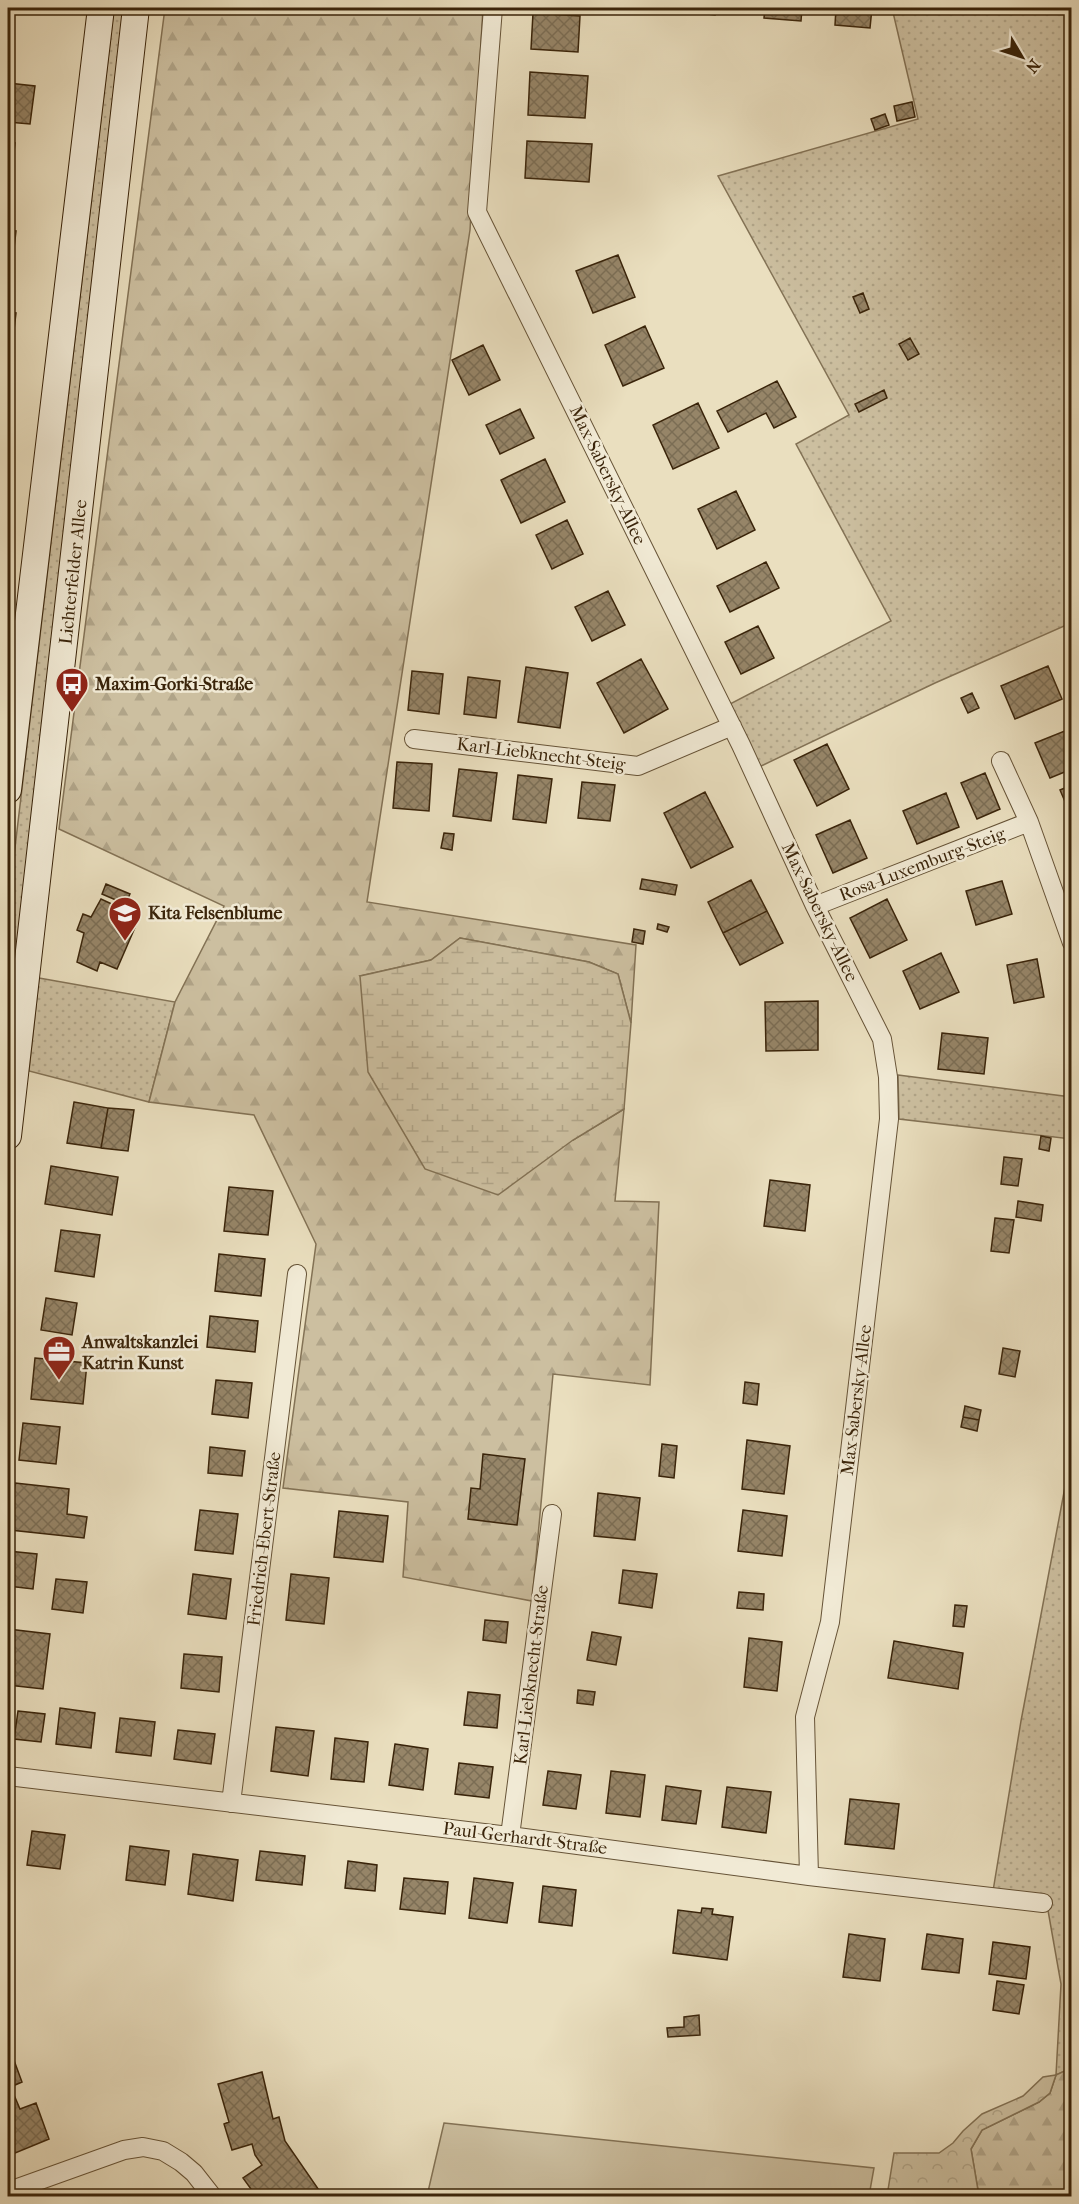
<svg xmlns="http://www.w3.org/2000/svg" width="1079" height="2204" viewBox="0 0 1079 2204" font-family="'IM FELL French Canon',serif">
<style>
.grass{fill:url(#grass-dots);stroke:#837255;stroke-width:1.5}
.forest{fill:url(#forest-firs);stroke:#837255;stroke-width:1.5}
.wetland{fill:url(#wetland-marsh);stroke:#837255;stroke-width:1.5}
.park{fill:url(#park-crowns);stroke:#837255;stroke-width:1.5}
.garden{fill:#ccbfa0;stroke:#837255;stroke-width:1.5}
.building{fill:url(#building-cross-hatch);stroke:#3a240a;stroke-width:1.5}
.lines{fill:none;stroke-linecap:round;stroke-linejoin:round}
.street-casing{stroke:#665337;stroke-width:20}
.secondary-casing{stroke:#3a240a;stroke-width:28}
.street{stroke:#f1ead5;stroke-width:18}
.secondary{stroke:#f1ead5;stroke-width:26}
.labels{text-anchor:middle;stroke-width:5;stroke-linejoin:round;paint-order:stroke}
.street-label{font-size:18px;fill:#3a240a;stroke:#f1ead5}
.poi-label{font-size:18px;font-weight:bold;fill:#3a240a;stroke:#f1ead5;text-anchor:start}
</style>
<defs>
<pattern id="grass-dots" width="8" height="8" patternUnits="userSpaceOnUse" patternTransform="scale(1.5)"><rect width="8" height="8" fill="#ccbfa0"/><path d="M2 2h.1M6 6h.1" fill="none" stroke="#b0a488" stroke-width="1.8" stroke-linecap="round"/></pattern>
<pattern id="forest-firs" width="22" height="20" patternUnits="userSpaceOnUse" patternTransform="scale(1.5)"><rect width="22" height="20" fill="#ccbfa0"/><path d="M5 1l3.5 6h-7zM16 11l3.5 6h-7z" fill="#b0a488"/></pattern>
<pattern id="wetland-marsh" width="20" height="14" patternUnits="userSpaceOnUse" patternTransform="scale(1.5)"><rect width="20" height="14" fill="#ccbfa0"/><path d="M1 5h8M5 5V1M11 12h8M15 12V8" fill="none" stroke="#b0a488"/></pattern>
<pattern id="park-crowns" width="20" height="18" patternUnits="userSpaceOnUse" patternTransform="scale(1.5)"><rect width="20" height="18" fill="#ccbfa0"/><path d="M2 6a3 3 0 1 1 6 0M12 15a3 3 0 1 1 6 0" fill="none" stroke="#b0a488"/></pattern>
<pattern id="building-cross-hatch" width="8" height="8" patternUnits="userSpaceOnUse" patternTransform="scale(1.5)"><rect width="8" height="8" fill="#968568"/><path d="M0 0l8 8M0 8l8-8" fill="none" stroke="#7b6d54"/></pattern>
</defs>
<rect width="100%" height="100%" fill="#eadfbf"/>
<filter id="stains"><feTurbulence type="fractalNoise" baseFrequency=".00333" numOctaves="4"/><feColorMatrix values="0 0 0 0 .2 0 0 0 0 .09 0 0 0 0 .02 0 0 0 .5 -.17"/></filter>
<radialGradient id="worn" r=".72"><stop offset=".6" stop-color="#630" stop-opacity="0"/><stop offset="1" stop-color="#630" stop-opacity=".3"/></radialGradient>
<!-- grass -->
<path class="grass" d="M114,8H127L8,1061V907Z
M892,8H1071V623L935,683L759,767L728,705L891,621L796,444L849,415L718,176L918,119Z
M39,978L175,1002L149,1102L29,1071Z
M898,1075L1071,1097V1139L899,1119Z
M1071,1455L1072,2068L1056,2075L1061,1984L1046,1899L993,1891L1021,1721Z"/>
<!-- forest -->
<path class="forest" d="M165,8H483L470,230L367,902L636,945L631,1023L618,974L589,962L460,938L431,960L360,976L573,1140L624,1109L615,1201L659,1202L650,1385L553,1374L532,1601L403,1577L408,1502L283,1488L316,1244L254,1115L149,1102L175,1002L224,906L59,829Z
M1071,2068V2196H979L971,2149L982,2130L1039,2102L1050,2093L1056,2075Z"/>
<!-- wetland -->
<path class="wetland" d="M460,938L589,962L618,974L631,1023L624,1109L573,1140L498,1195L425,1169L368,1072L360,976L431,960Z"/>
<!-- park -->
<path class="park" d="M1056,2075L1050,2093L1039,2102L982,2130L971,2149L979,2196H887L894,2153H939L953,2143L963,2131L982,2114L1023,2096L1043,2077Z"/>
<!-- garden -->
<path class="garden" d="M444,2123L874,2168L869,2196H427Z"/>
<!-- building -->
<path class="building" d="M673,8H715V15L673,10Z
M765,8H802L801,21L764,18Z
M836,8H872L870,28L835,25Z
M533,13L580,16L578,52L531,49Z
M530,72L588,76L585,118L528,115Z
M8,83L35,86L30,124L8,122Z
M912,102L915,117L897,121L894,106Z
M885,114L889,125L875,130L871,119Z
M527,141L592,144L589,182L525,178Z
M8,142L15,143L9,194L8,193Z
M8,230L16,231L10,283H8Z
M618,255L635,297L593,313L576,271Z
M863,293L869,309L860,313L853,297Z
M8,312L16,313L13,338L8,337Z
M645,326L664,368L623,386L605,345Z
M910,338L919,354L908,360L899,344Z
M483,345L500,380L469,395L452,360Z
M777,381L796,417L774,428L766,413L728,432L717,411Z
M884,390L887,398L859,412L855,404Z
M698,403L719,448L673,469L653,425Z
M520,409L534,438L500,454L486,425Z
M545,459L565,502L521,523L501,480Z
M736,491L755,530L717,549L698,509Z
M567,520L583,554L552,569L536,535Z
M766,562L779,588L730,612L717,586Z
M608,591L625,625L592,641L575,607Z
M758,626L774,658L741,674L725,642Z
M641,659L668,709L624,733L597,683Z
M1048,666L1062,699L1015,719L1001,686Z
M526,667L568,673L560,728L518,722Z
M412,671L443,674L439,714L408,710Z
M468,677L500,681L496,718L464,714Z
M972,693L979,708L968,713L961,698Z
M1072,728V769L1050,778L1035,743Z
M827,744L849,789L817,806L794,760Z
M397,762L432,764L429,811L393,808Z
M459,769L497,773L491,821L453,816Z
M985,773L1000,809L977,819L961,783Z
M518,775L552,779L546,823L513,819Z
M582,782L615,785L610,821L578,818Z
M1072,785V818L1060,790Z
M705,792L733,847L691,868L664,813Z
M946,793L959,827L917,844L903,811Z
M850,820L867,858L833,873L816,835Z
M444,833L454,834L452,850L441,848Z
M642,879L677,885L675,895L640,889Z
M751,880L767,911L723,933L708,902Z
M1002,881L1012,914L976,925L966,891Z
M106,884L130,894L123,909L140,916L117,969L100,962L97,971L77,962L84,933L77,930L83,914L91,917L101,899L116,906V900L102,894Z
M887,899L907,940L870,958L850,918Z
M767,911L783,943L740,965L723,933Z
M658,924L669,927L667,932L657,929Z
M634,929L645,931L643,944L632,942Z
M941,953L959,992L920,1009L903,971Z
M1037,959L1044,997L1014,1003L1007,965Z
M818,1001V1050L766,1051L765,1002Z
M942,1033L988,1038L984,1074L938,1069Z
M74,1102L108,1108L101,1148L67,1143Z
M108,1108L134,1110L128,1151L101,1148Z
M1041,1136L1051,1138L1049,1151L1039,1149Z
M1004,1157L1022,1159L1018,1186L1001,1184Z
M51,1166L118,1177L112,1215L45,1204Z
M770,1180L810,1185L805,1231L764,1226Z
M229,1187L273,1191L268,1235L224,1231Z
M1018,1201L1043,1205L1041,1221L1016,1217Z
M995,1218L1014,1220L1009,1253L991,1251Z
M61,1230L100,1235L94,1277L55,1271Z
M219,1254L265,1259L261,1296L215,1291Z
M46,1298L77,1303L72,1335L41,1330Z
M210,1316L258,1321L255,1352L207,1347Z
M1003,1348L1020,1351L1015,1377L999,1374Z
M35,1358L87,1363L83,1404L31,1399Z
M216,1380L252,1383L248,1418L212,1414Z
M745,1382L759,1384L757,1405L743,1403Z
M965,1406L981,1410L979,1420L963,1417Z
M963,1417L979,1420L977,1431L961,1427Z
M23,1423L60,1427L56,1464L19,1460Z
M747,1440L790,1446L784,1494L742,1489Z
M662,1444L677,1446L674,1478L659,1476Z
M210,1447L245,1451L242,1476L208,1473Z
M483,1454L525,1459L517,1525L468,1519L471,1488L480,1489Z
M15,1483L69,1489L67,1514L87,1517L84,1538L10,1530Z
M598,1493L640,1498L635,1540L594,1536Z
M200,1510L238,1514L233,1554L195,1550Z
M743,1510L787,1516L782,1556L738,1551Z
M339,1511L388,1516L383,1562L334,1557Z
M8,1551L37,1554L33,1589L8,1586Z
M623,1570L657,1574L652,1608L619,1603Z
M193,1574L231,1579L226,1619L188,1614Z
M291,1574L329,1578L324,1624L286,1620Z
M56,1579L87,1582L83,1613L52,1609Z
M739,1592L764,1594L763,1610L737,1608Z
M955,1605L967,1606L964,1627L953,1626Z
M485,1620L508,1622L506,1643L483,1640Z
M8,1629L50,1634L43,1689L8,1685Z
M592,1632L621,1637L616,1665L587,1660Z
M749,1638L782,1642L777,1691L744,1687Z
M894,1641L963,1653L958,1689L888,1678Z
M184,1654L222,1657L219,1692L181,1688Z
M578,1690L595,1692L593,1705L577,1703Z
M468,1692L500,1695L497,1728L464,1725Z
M60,1708L95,1713L91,1748L56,1744Z
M18,1711L45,1714L41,1742L14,1739Z
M120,1718L155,1722L151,1756L116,1752Z
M276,1727L314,1731L308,1776L271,1771Z
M178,1730L215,1734L211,1764L174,1759Z
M335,1738L368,1742L364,1782L331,1779Z
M395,1744L428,1749L423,1790L389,1785Z
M459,1763L493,1767L489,1798L455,1794Z
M548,1771L581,1775L576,1809L543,1805Z
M611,1771L645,1775L640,1817L606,1813Z
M666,1786L701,1791L696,1824L662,1820Z
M727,1787L771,1792L766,1833L722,1827Z
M850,1799L899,1804L894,1849L845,1844Z
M32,1831L65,1835L60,1869L27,1865Z
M130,1846L169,1851L165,1885L126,1880Z
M260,1851L305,1856L302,1885L256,1880Z
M193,1854L238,1860L233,1901L188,1894Z
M348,1861L377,1865L375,1891L345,1888Z
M404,1878L448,1882L445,1914L400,1909Z
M474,1878L513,1883L507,1923L469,1918Z
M543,1886L576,1890L572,1926L539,1922Z
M702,1908L713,1909L712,1914L733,1917L727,1960L673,1953L678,1910L701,1913Z
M849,1934L885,1939L880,1981L843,1977Z
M927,1934L963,1939L959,1973L922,1969Z
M993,1942L1030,1947L1026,1979L989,1974Z
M997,1981L1024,1985L1019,2014L993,2010Z
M699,2015L700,2035L668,2037L667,2028L684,2027V2017Z
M8,2044L22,2082L8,2088Z
M262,2072L273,2119L279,2117L285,2141L323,2196H256L243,2178L262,2165L255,2155L252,2144L232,2150L224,2124L229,2122L218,2084Z
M8,2094L9,2097L14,2095L20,2109L36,2103L49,2139L8,2156Z"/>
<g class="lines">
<!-- street casing -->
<g class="street-casing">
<path id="street" d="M493,8L477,212L741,745L815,906L882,1039L888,1077L889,1119L830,1622L805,1717L809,1876
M414,739L638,766L732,726
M1001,761L1029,822
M815,906L1029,822L1072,943
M8,1776L510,1836L809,1876L1043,1903
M231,1803L297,1274
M510,1836L552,1514
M8,2190L15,2189L124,2150L143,2147L163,2151L181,2162L194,2173L212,2196"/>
</g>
<!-- secondary casing -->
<g class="secondary-casing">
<path id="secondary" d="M8,790L101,8
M8,1136L136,8"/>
</g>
<!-- street -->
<use href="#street" class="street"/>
<!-- secondary -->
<use href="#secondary" class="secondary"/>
</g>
<!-- icons -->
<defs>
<g id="bus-pin" transform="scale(1.725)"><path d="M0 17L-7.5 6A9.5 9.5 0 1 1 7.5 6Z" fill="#8f2418" stroke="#f1ead5"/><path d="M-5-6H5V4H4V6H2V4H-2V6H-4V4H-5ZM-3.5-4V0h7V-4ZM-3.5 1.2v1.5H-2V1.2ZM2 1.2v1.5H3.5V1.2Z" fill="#fff"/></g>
<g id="school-pin" transform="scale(1.725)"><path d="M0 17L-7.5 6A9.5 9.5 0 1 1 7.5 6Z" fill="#8f2418" stroke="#f1ead5"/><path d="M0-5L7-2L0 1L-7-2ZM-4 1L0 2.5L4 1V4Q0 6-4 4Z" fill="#fff"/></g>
<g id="office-pin" transform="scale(1.725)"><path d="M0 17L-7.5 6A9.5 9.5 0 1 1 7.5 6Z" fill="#8f2418" stroke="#f1ead5"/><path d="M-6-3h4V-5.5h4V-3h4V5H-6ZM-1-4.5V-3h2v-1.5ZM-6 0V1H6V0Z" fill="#fff"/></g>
</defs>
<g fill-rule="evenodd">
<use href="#bus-pin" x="72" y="684"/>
<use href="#school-pin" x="125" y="913"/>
<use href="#office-pin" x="59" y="1352"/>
</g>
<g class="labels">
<!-- street labels -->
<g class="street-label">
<text transform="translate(608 475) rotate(64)" y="6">Max-Sabersky-Allee</text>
<text transform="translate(73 572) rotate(-84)" y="6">Lichterfelder Allee</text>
<text transform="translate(541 754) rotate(7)" y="6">Karl-Liebknecht-Steig</text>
<text transform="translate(922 864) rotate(-21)" y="6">Rosa-Luxemburg-Steig</text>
<text transform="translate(820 912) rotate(64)" y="6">Max-Sabersky-Allee</text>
<text transform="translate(856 1400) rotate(-83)" y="6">Max-Sabersky-Allee</text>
<text transform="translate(264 1539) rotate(-83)" y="6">Friedrich-Ebert-Straße</text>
<text transform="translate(531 1675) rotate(-83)" y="6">Karl-Liebknecht-Straße</text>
<text transform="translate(525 1838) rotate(7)" y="6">Paul-Gerhardt-Straße</text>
</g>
<!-- poi labels -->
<g class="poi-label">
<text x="95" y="690">Maxim-Gorki-Straße</text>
<text x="148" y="919">Kita Felsenblume</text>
<text x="82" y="1348">Anwaltskanzlei<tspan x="82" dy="21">Katrin Kunst</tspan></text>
</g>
</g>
<!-- margin -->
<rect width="1079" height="2204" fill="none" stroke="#eadfbf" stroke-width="30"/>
<rect x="9" y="9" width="1061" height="2186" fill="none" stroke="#3a240a" stroke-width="3"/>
<rect x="15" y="15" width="1049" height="2174" fill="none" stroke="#3a240a" stroke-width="1.5"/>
<!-- north arrow -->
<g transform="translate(1022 57) rotate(129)" stroke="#f1ead5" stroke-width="4.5" paint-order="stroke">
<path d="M0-4.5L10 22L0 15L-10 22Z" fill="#3a240a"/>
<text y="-9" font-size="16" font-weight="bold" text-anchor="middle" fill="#3a240a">N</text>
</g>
<rect width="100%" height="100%" filter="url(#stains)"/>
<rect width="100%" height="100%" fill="url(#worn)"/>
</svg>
